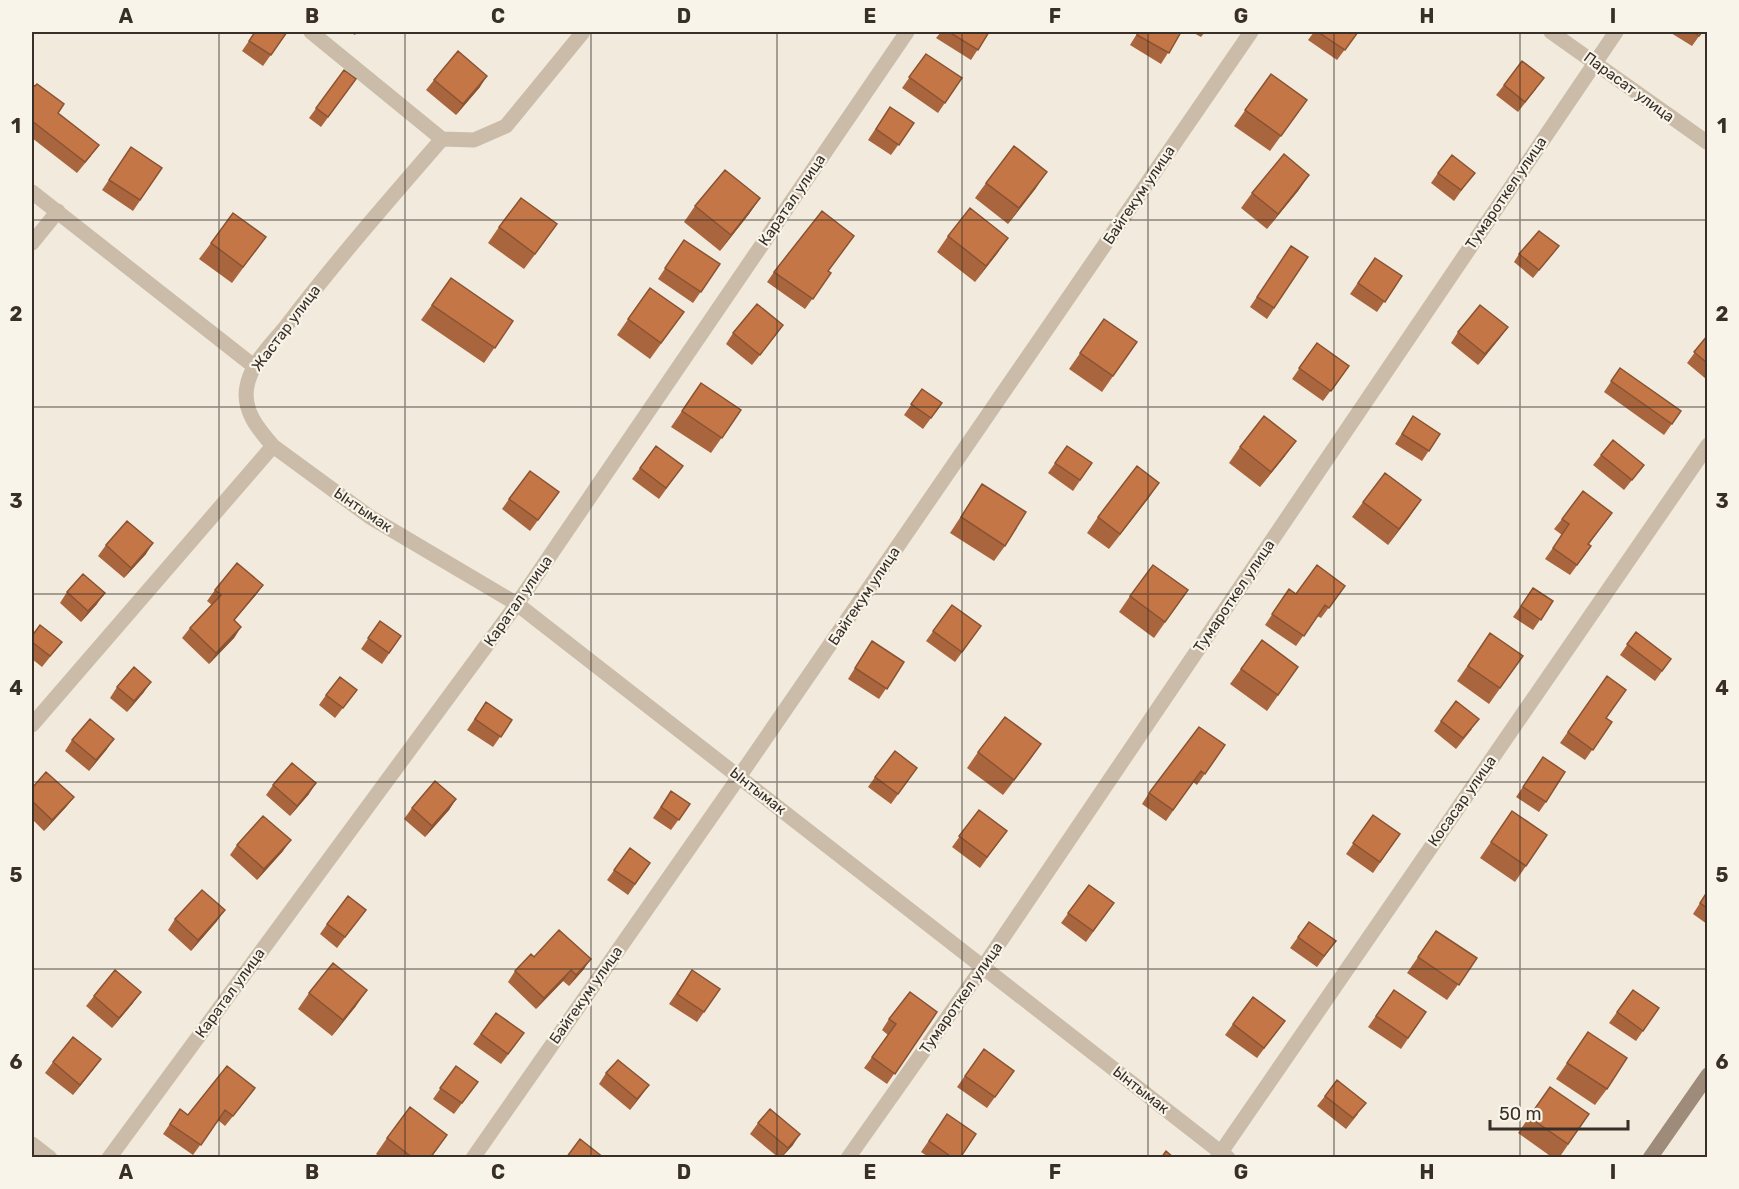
<svg xmlns="http://www.w3.org/2000/svg" width="1739" height="1189" viewBox="0 0 1739 1189" font-family="Rubik,sans-serif">
<style>
.lines{fill:none;stroke-linecap:round;stroke-linejoin:round}
.street{stroke:#cabca8;stroke-width:15}
.secondary{stroke:#9e8b7a;stroke-width:15}
.wall{fill:#a9653d}
.shaded-wall{fill:#8a5332}
.building{fill:#c57647;stroke:#8a5332;stroke-width:1.5}
.grid{fill:none;stroke:#372f28;stroke-width:1.5;stroke-opacity:0.55}
.labels{text-anchor:middle;stroke-width:4.5;stroke-linejoin:round;paint-order:stroke}
.street-label{font-size:15px;fill:#372f28;stroke:#f9f4e9}
.neatline{fill:none;stroke:#372f28;stroke-width:2}
.grid-label{font-size:20px;text-anchor:middle;font-weight:bold;fill:#372f28}
</style>
<rect width="100%" height="100%" fill="#f2eadc"/>
<g class="lines">
<!-- street -->
<path class="street" d="M311,32L442,139
M1551,32L1708,143
M32,192L255,367
M32,243L58,211
M273,446L370,517L517,604L1228,1158
M32,725L273,446C258,429 242,410 247,386C251,363 273,343 287,325C336,261 389,200 442,139L474,140L506,126L583,32
M32,1144L50,1158
M109,1158L517,604L907,32
M473,1158L739,777L1251,32
M848,1158L983,967L1616,32
M1217,1158L1708,445"/>
<!-- secondary -->
<path class="secondary" d="M1650,1158L1708,1075"/>
</g>
<!-- wall -->
<path class="wall" d="M255,32H287L263,66L242,51Z
M350,32H357L355,35Z
M941,32H989L971,60L936,38Z
M1138,32H1181L1161,64L1130,45Z
M1192,32H1205L1201,37Z
M1314,32H1358L1337,60L1308,40Z
M1672,32H1702L1692,46L1671,33Z
M926,54L962,78L938,113L902,88Z
M344,70L356,79L321,127L309,118Z
M1271,74L1307,100L1270,151L1234,126Z
M434,80L480,87L456,115L426,90Z
M32,84L58,113L91,156L77,173L32,138Z
M1504,85L1536,89L1518,112L1496,95Z
M890,107L914,123L891,155L868,140Z
M131,147L162,168L133,211L102,190Z
M1438,173L1467,183L1454,201L1431,183Z
M1309,175L1298,191L1267,229L1241,208L1252,193Z
M986,183L1036,188L1008,224L975,198Z
M760,198L749,214L720,251L684,222L695,206Z
M499,227L546,240L524,269L488,243Z
M854,236L828,271L831,273L805,309L767,282L774,272Z
M948,236L1008,238L975,282L937,252Z
M266,237L232,283L199,259L211,243Z
M684,240L720,264L693,303L658,279Z
M1291,246L1308,257L1267,319L1250,307Z
M1559,246L1533,278L1514,262L1519,254Z
M1375,258L1402,276L1377,312L1350,294Z
M451,278L513,321L484,363L421,320Z
M650,288L684,312L650,359L617,335Z
M1104,319L1137,342L1102,392L1069,369Z
M1508,327L1478,365L1451,343L1458,332Z
M733,333L776,335L752,365L726,344Z
M1707,336V377L1706,379L1687,363Z
M1317,343L1349,366L1323,401L1292,379Z
M1620,368L1681,411L1664,435L1604,392Z
M701,383L741,410L711,453L671,427Z
M922,389L942,403L923,429L904,415Z
M1413,416L1440,434L1422,461L1395,444Z
M656,446L683,466L659,499L632,479Z
M1067,446L1092,463L1073,491L1048,473Z
M1240,447L1285,456L1260,487L1229,463Z
M1601,455L1644,465L1624,490L1593,465Z
M1159,483L1109,549L1087,533L1098,517Z
M982,484L1005,546L994,561L950,533Z
M559,492L530,531L502,509L509,499Z
M1363,502L1410,516L1388,545L1352,517Z
M1612,513L1589,544L1591,546L1570,575L1545,559L1562,535L1554,529L1562,519Z
M106,545L146,554L124,578L98,556Z
M263,585L255,596L234,620L241,627L234,638L209,664L182,638L190,628L212,605L207,601L215,590Z
M1345,586L1321,618L1317,616L1296,646L1265,625L1289,589L1296,594Z
M1533,588L1553,601L1533,630L1513,617Z
M1188,590L1154,638L1119,612L1130,596Z
M67,592L97,604L81,622L60,603Z
M952,605L981,626L955,662L926,641Z
M380,621L401,636L382,664L361,649Z
M1636,632L1671,659L1655,681L1620,655Z
M1490,633L1523,656L1489,704L1457,681Z
M32,636L62,642L42,667L32,659Z
M1262,640L1298,667L1267,711L1230,684Z
M872,641L904,662L879,699L848,679Z
M1607,676L1606,718L1612,722L1585,760L1560,743Z
M117,687L144,692L127,712L110,698Z
M357,690L335,718L319,705L326,695Z
M486,702L512,720L493,747L467,730Z
M1441,721L1472,729L1456,749L1434,731Z
M72,740L107,749L89,771L65,751Z
M1041,744L1003,795L967,768L978,752Z
M1225,745L1197,785L1193,782L1166,821L1142,804L1149,793Z
M1543,757L1546,802L1539,812L1516,797Z
M917,768L891,804L868,787L875,777Z
M273,785L309,794L290,816L266,795Z
M32,788L74,797L66,807L44,831L32,819Z
M671,791L690,804L671,830L653,818Z
M456,799L449,810L425,837L404,819L412,808Z
M979,810L1007,831L980,868L952,847Z
M1512,811L1526,866L1515,882L1480,858Z
M1373,815L1400,834L1373,873L1346,854Z
M237,845L283,851L257,880L230,855Z
M630,848L650,863L628,895L607,880Z
M1089,885L1114,903L1086,942L1061,923Z
M1707,892V924L1693,914Z
M366,910L337,948L320,934L327,924Z
M175,919L217,921L191,951L168,930Z
M1309,922L1336,941L1317,967L1290,948Z
M1436,931L1477,958L1447,1000L1407,973Z
M534,957L584,969L569,986L563,981L536,1009L508,982L515,971Z
M692,970L720,989L697,1022L669,1004Z
M1394,990L1426,1012L1401,1049L1368,1027Z
M1633,990L1659,1008L1636,1041L1609,1023Z
M309,993L356,1006L332,1036L298,1009Z
M94,996L133,1003L112,1028L86,1006Z
M937,1012L887,1084L864,1068L888,1035L882,1030L889,1019Z
M496,1013L516,1044L501,1064L473,1044Z
M1285,1021L1257,1058L1225,1035L1233,1024Z
M1588,1032L1607,1089L1595,1105L1556,1079Z
M984,1049L1014,1071L987,1108L957,1087Z
M101,1059L73,1095L45,1073L53,1062Z
M456,1066L478,1082L454,1114L433,1099Z
M606,1073L649,1085L630,1110L599,1084Z
M1550,1087L1589,1114L1559,1158H1553L1518,1133Z
M1325,1096L1358,1114L1346,1129L1317,1106Z
M247,1099L225,1126L218,1120L193,1155L163,1134L180,1109L188,1115Z
M947,1114L960,1158H930L921,1152Z
M758,1123L793,1145L781,1158H779L750,1134Z
M447,1135L431,1158H381L376,1154L387,1138Z"/>
<!-- shaded-wall -->
<path class="shaded-wall" d="M487,76L480,87L456,115L463,104Z
M1047,172L1036,188L1008,224L1019,208Z
M1309,175L1298,191L1267,229L1278,214Z
M760,198L749,214L720,251L731,235Z
M1008,238L997,254L975,282L986,266Z
M1508,327L1500,338L1478,365L1485,354Z
M1296,441L1285,456L1260,487L1271,472Z
M1159,483L1148,499L1109,549L1120,534Z
M1421,500L1410,516L1388,545L1399,529Z
M153,543L146,554L124,578L131,568Z
M263,585L255,596L226,630L234,620Z
M105,593L97,604L81,622L88,611Z
M241,627L234,638L209,664L216,653Z
M151,682L144,692L127,712L134,701Z
M114,739L107,749L89,771L96,760Z
M1041,744L1030,760L1003,795L1014,780Z
M316,783L309,794L290,816L297,806Z
M74,797L66,807L44,831L52,820Z
M456,799L449,810L425,837L432,826Z
M291,840L283,851L257,880L264,869Z
M225,910L217,921L191,951L198,940Z
M591,959L584,969L569,986L576,975Z
M571,970L563,981L536,1009L544,998Z
M367,990L356,1006L332,1036L343,1020Z
M141,992L133,1003L112,1028L119,1018Z
M101,1059L93,1070L73,1095L80,1085Z
M649,1085L641,1096L630,1110L637,1099Z
M800,1134L793,1145L781,1158L788,1148Z"/>
<!-- building -->
<path class="building" d="M255,32H287L271,55L249,41Z
M949,32H989L978,50Z
M1139,32H1181L1169,53L1137,35Z
M1318,32H1358L1345,50Z
M1693,32H1702L1699,36Z
M458,51L487,76L463,104L434,80Z
M926,54L962,78L945,103L909,77Z
M1522,61L1544,78L1525,102L1504,85Z
M344,70L356,79L328,117L316,108Z
M1271,74L1307,100L1281,136L1245,110Z
M32,84L35,86L37,84L64,104L58,113L99,145L85,162L32,121Z
M890,107L914,123L899,145L876,129Z
M1014,146L1047,172L1019,208L986,183Z
M131,147L162,168L140,200L109,180Z
M1284,154L1309,175L1278,214L1252,193Z
M1452,155L1475,173L1461,190L1438,173Z
M725,170L760,198L731,235L695,206Z
M521,198L557,224L535,254L499,227Z
M970,208L1008,238L986,266L948,236Z
M822,211L854,236L828,271L831,273L813,299L774,272Z
M233,213L266,237L243,267L211,243Z
M1539,231L1559,246L1539,270L1519,254Z
M684,240L720,264L701,292L665,268Z
M1291,246L1308,257L1274,308L1257,297Z
M1375,258L1402,276L1385,302L1358,283Z
M451,278L513,321L495,348L432,305Z
M650,288L684,312L661,343L628,319Z
M757,304L783,325L760,355L733,333Z
M1480,305L1508,327L1485,354L1458,332Z
M1104,319L1137,342L1113,376L1080,353Z
M1707,336V363L1694,352Z
M1317,343L1349,366L1331,391L1299,368Z
M1620,368L1681,411L1672,424L1611,381Z
M701,383L741,410L722,438L682,411Z
M922,389L942,403L931,418L911,404Z
M1264,416L1296,441L1271,472L1240,447Z
M1413,416L1440,434L1429,451L1402,434Z
M1613,440L1644,465L1632,480L1601,455Z
M656,446L683,466L666,488L640,468Z
M1067,446L1092,463L1080,480L1055,463Z
M1137,466L1159,483L1120,534L1098,517Z
M530,471L559,492L538,520L509,499Z
M1385,473L1421,500L1399,529L1363,502Z
M982,484L1026,512L1005,546L961,517Z
M1583,491L1612,513L1588,544L1591,546L1577,565L1553,548L1569,524L1562,519Z
M127,521L153,543L131,568L106,545Z
M237,563L263,585L234,620L241,627L216,653L190,628L221,595L215,590Z
M1153,565L1188,590L1165,622L1130,596Z
M1317,565L1345,586L1329,608L1325,605L1304,636L1272,614L1289,589L1296,594Z
M83,574L105,593L88,611L67,592Z
M1533,588L1553,601L1541,620L1521,606Z
M952,605L981,626L962,652L933,631Z
M380,621L401,636L389,653L368,638Z
M40,625L62,642L50,656L32,642V636Z
M1636,632L1671,659L1662,671L1627,644Z
M1490,633L1523,656L1500,688L1468,666Z
M1262,640L1298,667L1278,695L1241,669Z
M872,641L904,662L887,689L855,668Z
M134,667L151,682L134,701L117,687Z
M1607,676L1626,690L1606,718L1612,722L1593,750L1568,732Z
M340,677L357,690L343,708L326,695Z
M1456,701L1479,719L1463,738L1441,721Z
M486,702L512,720L501,737L475,719Z
M1005,717L1041,744L1014,780L978,752Z
M90,719L114,739L96,760L72,740Z
M1199,727L1225,745L1205,774L1201,771L1173,810L1149,793Z
M895,751L917,768L898,794L875,777Z
M1543,757L1565,772L1546,802L1523,787Z
M292,763L316,783L297,806L273,785Z
M46,772L74,797L52,820L32,801V788Z
M435,781L456,799L432,826L412,808Z
M671,791L690,804L679,820L661,807Z
M979,810L1007,831L987,857L959,836Z
M1512,811L1547,835L1526,866L1491,842Z
M1373,815L1400,834L1380,862L1353,843Z
M263,816L291,840L264,869L237,845Z
M630,848L650,863L635,884L614,870Z
M1089,885L1114,903L1093,931L1068,913Z
M202,890L225,910L198,940L175,919Z
M1707,892V908L1700,903Z
M348,896L366,910L345,937L327,924Z
M1309,922L1336,941L1324,956L1298,937Z
M559,930L591,959L576,975L571,970L544,998L515,971L531,954L534,957Z
M1436,931L1477,958L1459,985L1418,957Z
M333,963L367,990L343,1020L309,993Z
M115,970L141,992L119,1018L94,996Z
M692,970L720,989L704,1012L677,994Z
M1394,990L1426,1012L1408,1038L1376,1016Z
M1633,990L1659,1008L1643,1031L1617,1012Z
M910,992L937,1012L895,1074L872,1057L896,1024L889,1019Z
M1253,997L1285,1021L1264,1048L1233,1024Z
M496,1013L524,1033L508,1054L481,1034Z
M1588,1032L1627,1058L1607,1089L1567,1063Z
M73,1037L101,1059L80,1085L53,1062Z
M984,1049L1014,1071L995,1097L965,1076Z
M618,1060L649,1085L637,1099L606,1073Z
M227,1066L255,1088L233,1116L225,1110L201,1145L170,1124L180,1109L188,1115Z
M456,1066L478,1082L462,1103L440,1088Z
M1337,1080L1366,1103L1353,1118L1325,1096Z
M1550,1087L1589,1114L1568,1144L1529,1117Z
M410,1107L447,1135L430,1158H413L387,1138Z
M770,1109L800,1134L788,1148L758,1123Z
M947,1114L976,1134L960,1158H953L929,1141Z
M580,1139L604,1158H566Z
M1166,1151L1174,1158H1161Z"/>
<!-- grid -->
<path class="grid" d="M219,32V1158M405,32V1158M591,32V1158M777,32V1158M962,32V1158M1148,32V1158M1334,32V1158M1520,32V1158M32,220H1708M32,407H1708M32,594H1708M32,782H1708M32,969H1708"/>
<g class="labels">
<!-- street labels -->
<g class="street-label">
<text transform="translate(1629 87) rotate(36)" y="5">Парасат улица</text>
<text transform="translate(1506 193) rotate(-56)" y="5">Тумароткел улица</text>
<text transform="translate(1139 195) rotate(-56)" y="5">Байгекум улица</text>
<text transform="translate(792 200) rotate(-56)" y="5">Каратал улица</text>
<text transform="translate(286 328) rotate(-53)" y="5">Жастар улица</text>
<text transform="translate(363 510) rotate(34)" y="5">Ынтымак</text>
<text transform="translate(864 596) rotate(-56)" y="5">Байгекум улица</text>
<text transform="translate(1234 596) rotate(-56)" y="5">Тумароткел улица</text>
<text transform="translate(518 601) rotate(-55)" y="5">Каратал улица</text>
<text transform="translate(758 791) rotate(38)" y="5">Ынтымак</text>
<text transform="translate(1462 801) rotate(-55)" y="5">Косасар улица</text>
<text transform="translate(230 993) rotate(-54)" y="5">Каратал улица</text>
<text transform="translate(586 995) rotate(-55)" y="5">Байгекум улица</text>
<text transform="translate(961 998) rotate(-55)" y="5">Тумароткел улица</text>
<text transform="translate(1141 1090) rotate(38)" y="5">Ынтымак</text>
</g>
</g>
<!-- border -->
<rect width="1739" height="1189" fill="none" stroke="#f9f4e9" stroke-width="66"/>
<!-- scale -->
<path d="M1490 1120v9h138v-9" fill="none" stroke="#372f28" stroke-width="3"/>
<text x="1499" y="1120" font-size="18" fill="#372f28" stroke="#f9f4e9" stroke-width="4.5" paint-order="stroke">50 m</text>
<rect x="33" y="33" width="1673" height="1123" class="neatline"/>
<g class="grid-label">
<text x="126" y="23">A</text>
<text x="312" y="23">B</text>
<text x="498" y="23">C</text>
<text x="684" y="23">D</text>
<text x="870" y="23">E</text>
<text x="1055" y="23">F</text>
<text x="1241" y="23">G</text>
<text x="1427" y="23">H</text>
<text x="1613" y="23">I</text>
<text x="16" y="133">1</text>
<text x="1722" y="133">1</text>
<text x="16" y="321">2</text>
<text x="1722" y="321">2</text>
<text x="16" y="508">3</text>
<text x="1722" y="508">3</text>
<text x="16" y="695">4</text>
<text x="1722" y="695">4</text>
<text x="16" y="882">5</text>
<text x="1722" y="882">5</text>
<text x="16" y="1069">6</text>
<text x="1722" y="1069">6</text>
<text x="126" y="1179">A</text>
<text x="312" y="1179">B</text>
<text x="498" y="1179">C</text>
<text x="684" y="1179">D</text>
<text x="870" y="1179">E</text>
<text x="1055" y="1179">F</text>
<text x="1241" y="1179">G</text>
<text x="1427" y="1179">H</text>
<text x="1613" y="1179">I</text>
</g>
</svg>
